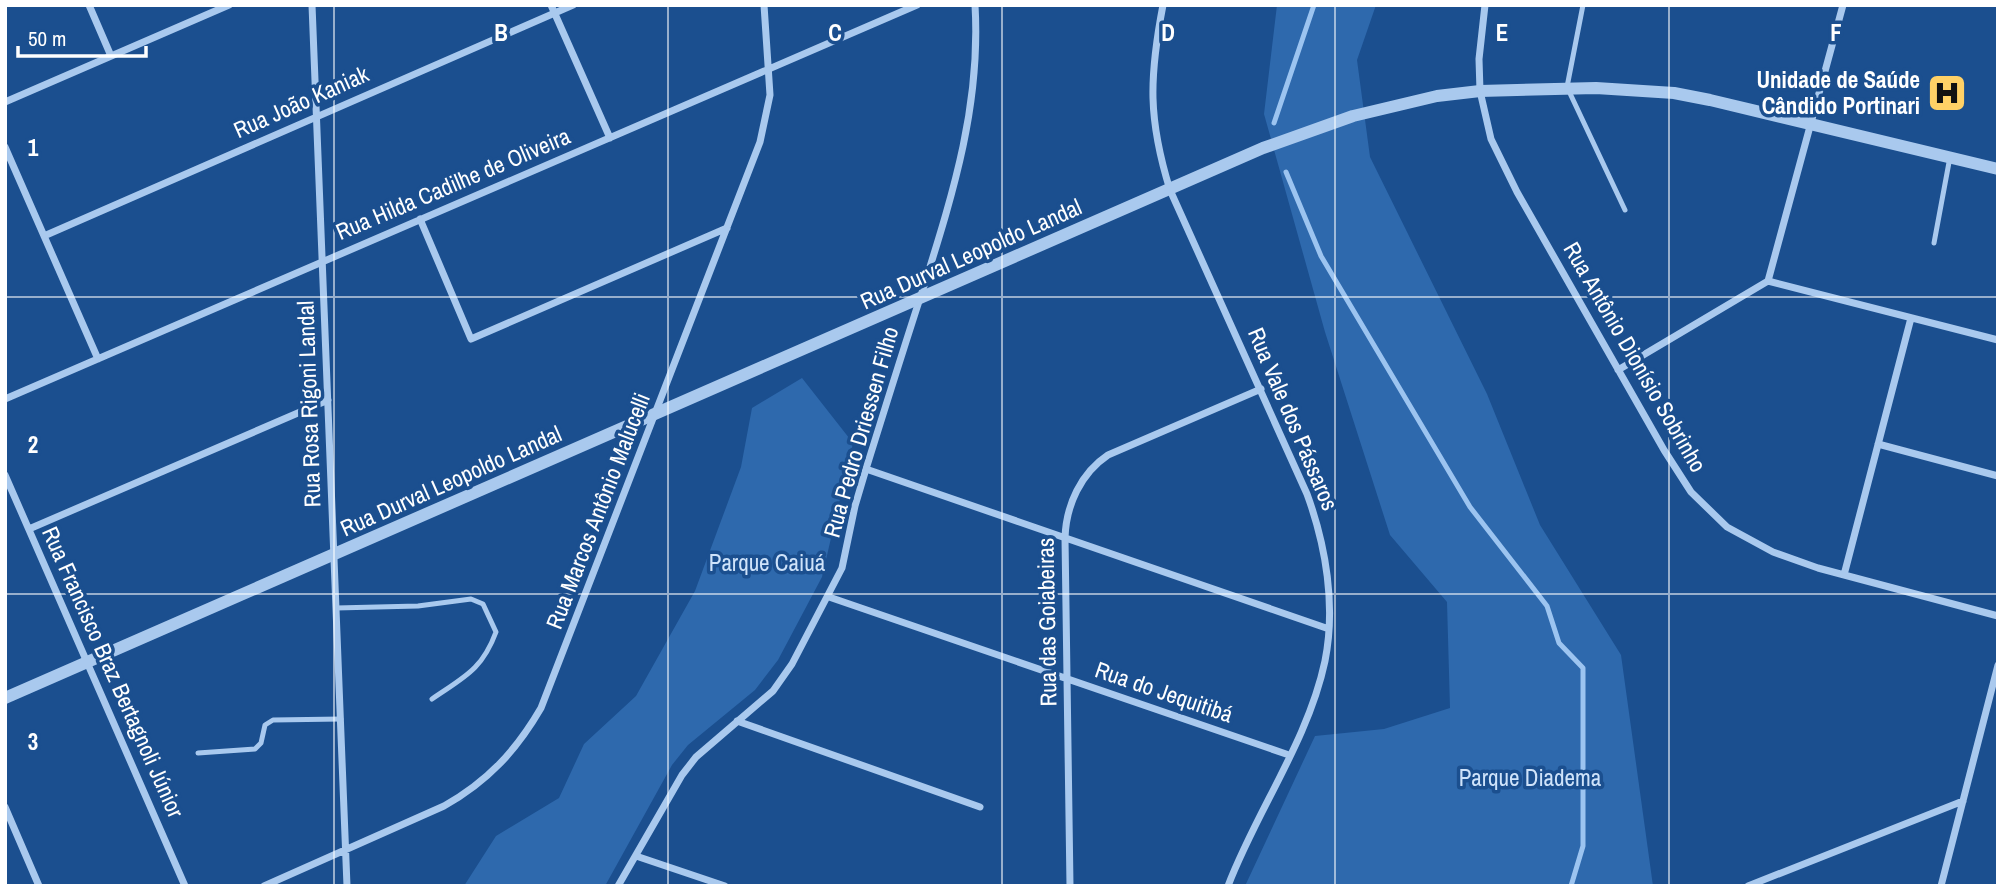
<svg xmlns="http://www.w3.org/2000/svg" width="2003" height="891" viewBox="0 0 2003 891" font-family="'Archivo Narrow',sans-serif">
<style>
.green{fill:#2e69ad}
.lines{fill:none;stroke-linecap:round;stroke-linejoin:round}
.stream{stroke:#9cc4f0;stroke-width:5}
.service{stroke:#a9c9ee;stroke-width:5}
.minor{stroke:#a9c9ee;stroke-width:7}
.tertiary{stroke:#a9c9ee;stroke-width:12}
.grid{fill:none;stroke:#fff;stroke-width:2;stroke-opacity:0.55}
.labels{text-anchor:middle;stroke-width:7;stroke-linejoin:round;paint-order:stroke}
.poi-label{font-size:23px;font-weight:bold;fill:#fff;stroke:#1b4f8f;text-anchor:end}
.street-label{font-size:23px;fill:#fff;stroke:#1b4f8f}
.park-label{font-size:23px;fill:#cfe3fa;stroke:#1b4f8f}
.grid-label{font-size:23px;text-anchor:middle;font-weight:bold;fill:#fff;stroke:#1b4f8f;stroke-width:7;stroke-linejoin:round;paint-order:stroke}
</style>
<rect width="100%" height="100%" fill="#1b4f8f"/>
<!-- green -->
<path class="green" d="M1277,5H1376L1357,60L1370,157L1487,394L1540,525L1621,655L1653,886H1245L1315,736L1384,729L1450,708L1447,602L1390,535L1325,332L1264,114Z
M802,378L853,443L822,577L778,660L755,690L688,745L672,765L605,886H464L496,836L559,798L584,744L636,696L695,591L741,467L752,408Z"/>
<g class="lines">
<!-- stream -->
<path class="stream" d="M1274,123L1314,5
M1286,172L1321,256L1470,507L1547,606L1559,643L1583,668V846L1571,886"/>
<!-- service -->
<path class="service" d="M1583,5L1567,87L1625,210
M1934,243L1950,157
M336,608L418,606L471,599L483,604L496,632C482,670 464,677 432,699
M198,753L255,749L261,743L265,725L273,720L341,719"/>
<!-- minor -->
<path class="minor" d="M89,5L111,56
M312,5L347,886
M551,5L610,138
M1163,5C1149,78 1148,119 1170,190L1307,494C1326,546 1336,606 1325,661C1308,741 1257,810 1228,886
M1485,5L1479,59L1480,91L1491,139L1517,192L1664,450L1691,492L1727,527L1773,552L1818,568L1998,616
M5,102L229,5
M5,147L98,359
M420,219L471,339L727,228
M44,236L573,5
M1768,281L1998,340
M1618,370L1768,281L1843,5
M5,399L917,5
M1878,444L1998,476
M866,469L1329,629
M5,475L185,886
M29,529L328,400
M1844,575L1911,318
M829,597L1289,755
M737,721L980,807
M5,807L39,886
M636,856L725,886
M264,886L444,806C487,782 516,751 541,708L760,142L770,95L764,5
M618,886L682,775L696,757L773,691L792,664L842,568L855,506L866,469C885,408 904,347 924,286C953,193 981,105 975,5
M1070,886L1065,538C1066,505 1081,473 1108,455L1261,389
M1748,886L1963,801
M1941,886L1998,665"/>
<!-- tertiary -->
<path class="tertiary" d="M5,698L1263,148L1353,116L1437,96L1480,91L1596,88L1674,93L1710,100L1998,169"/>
</g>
<!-- grid -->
<path class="grid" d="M334,5V886M668,5V886M1002,5V886M1335,5V886M1669,5V886M5,297H1998M5,594H1998"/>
<!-- icons -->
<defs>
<g id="hospital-square" transform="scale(2.0125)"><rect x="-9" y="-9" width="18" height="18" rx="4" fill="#ffd166" stroke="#1b4f8f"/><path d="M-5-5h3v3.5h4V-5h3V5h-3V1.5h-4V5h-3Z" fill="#111"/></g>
</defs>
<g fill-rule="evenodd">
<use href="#hospital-square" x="1947" y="93"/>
</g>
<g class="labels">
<!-- poi labels -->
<g class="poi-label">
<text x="1920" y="88">Unidade de Saúde<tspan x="1920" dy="26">Cândido Portinari</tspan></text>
</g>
<!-- street labels -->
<g class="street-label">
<text transform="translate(301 102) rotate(-24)" y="8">Rua João Kaniak</text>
<text transform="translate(453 184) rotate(-23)" y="8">Rua Hilda Cadilhe de Oliveira</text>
<text transform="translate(971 254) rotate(-24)" y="8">Rua Durval Leopoldo Landal</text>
<text transform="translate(1635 357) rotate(60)" y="8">Rua Antônio Dionísio Sobrinho</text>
<text transform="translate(309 404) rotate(-92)" y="8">Rua Rosa Rigoni Landal</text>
<text transform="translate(1293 419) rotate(67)" y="8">Rua Vale dos Pássaros</text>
<text transform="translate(861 432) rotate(-74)" y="8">Rua Pedro Driessen Filho</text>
<text transform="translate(451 481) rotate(-24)" y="8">Rua Durval Leopoldo Landal</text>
<text transform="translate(598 511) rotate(-69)" y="8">Rua Marcos Antônio Malucelli</text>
<text transform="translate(1047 622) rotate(-91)" y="8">Rua das Goiabeiras</text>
<text transform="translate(113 672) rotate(66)" y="8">Rua Francisco Braz Bertagnoli Júnior</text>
<text transform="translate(1164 692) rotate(19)" y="8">Rua do Jequitibá</text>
</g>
<!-- park labels -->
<g class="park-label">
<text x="767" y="571">Parque Caiuá</text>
<text x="1530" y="786">Parque Diadema</text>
</g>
</g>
<g class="grid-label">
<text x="501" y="41">B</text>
<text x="835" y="41">C</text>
<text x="1168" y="41">D</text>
<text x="1502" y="41">E</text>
<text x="1836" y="41">F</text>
<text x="33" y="156">1</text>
<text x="33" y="453">2</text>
<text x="33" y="750">3</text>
</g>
<!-- border -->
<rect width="2003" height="891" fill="none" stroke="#ffffff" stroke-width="14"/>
<!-- scale -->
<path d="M18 46v10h128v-10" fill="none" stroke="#ffffff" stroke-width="3.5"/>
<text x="28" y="46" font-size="21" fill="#ffffff" stroke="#1b4f8f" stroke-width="5" paint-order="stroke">50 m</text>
</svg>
